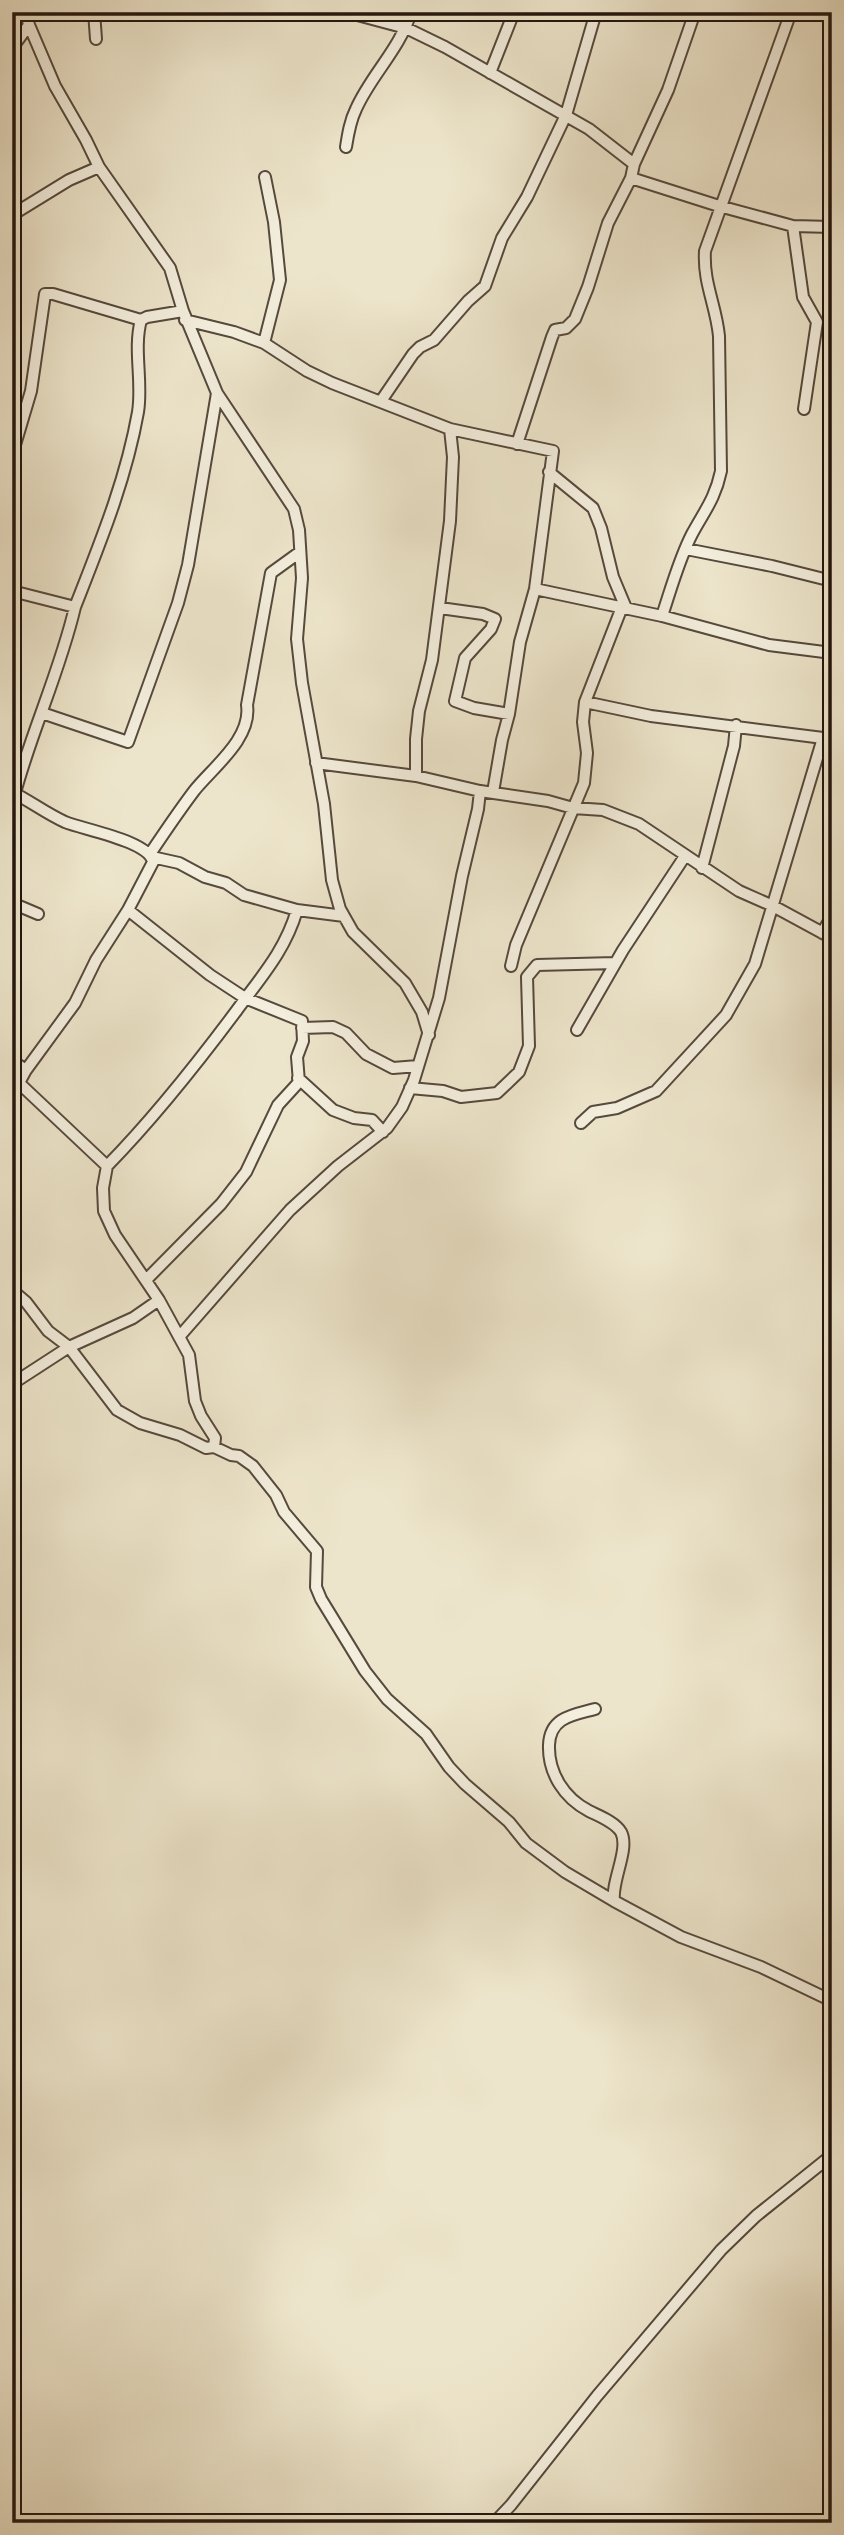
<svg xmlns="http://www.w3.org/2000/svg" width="844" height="2535" viewBox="0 0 844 2535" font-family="'Libre Caslon Text',serif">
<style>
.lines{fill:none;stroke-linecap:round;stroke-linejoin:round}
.minor-casing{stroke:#56493d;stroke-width:14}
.minor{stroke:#f3eedd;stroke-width:10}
</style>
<rect width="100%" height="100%" fill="#ede5cb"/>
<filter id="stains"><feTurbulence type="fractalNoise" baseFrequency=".00286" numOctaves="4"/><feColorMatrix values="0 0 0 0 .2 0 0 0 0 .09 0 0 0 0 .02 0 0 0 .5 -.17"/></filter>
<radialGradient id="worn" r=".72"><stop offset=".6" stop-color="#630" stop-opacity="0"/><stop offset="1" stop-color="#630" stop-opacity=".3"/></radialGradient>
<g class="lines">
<!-- minor casing -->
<g class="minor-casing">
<path id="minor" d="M94,12L96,39
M346,12L406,28L445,47L589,129L634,164L668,90L695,12
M12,48L29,25
M490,73L514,12
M346,147C348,134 350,121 356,109C371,75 400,49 411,12
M634,164L631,178L719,206L793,226L803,297L817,322L804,409
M12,215L69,180L99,167
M793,226L832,227
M183,311L217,393L294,509L299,530L302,578L297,639L302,683L324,804L332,880L340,909L353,932L405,983L422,1012L429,1035
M185,320L234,332L264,343L307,371L332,383L450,429L553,451L535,589L520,642L509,714L502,740L493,792
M264,343L280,280L274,222L265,177
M381,401L413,354L420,347L434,340L468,301L485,286L502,238L527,197L566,115L596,12
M517,444L552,337L555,330L566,328L575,319L588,287L608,223L631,178
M12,455L31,391L45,294H53L141,320
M549,472L593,508L601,528L613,577L626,608
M686,549L772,566L832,581
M535,589L662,616L769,645L832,653
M12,591L75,607C100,543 126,480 138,412C143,382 133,349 141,320L147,317L183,311L170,268L99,167L86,140L55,86L29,25L26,12
M440,608L483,614L495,619L491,629L465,658L455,701L474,708L509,714
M662,616C671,589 679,559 692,534C705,510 715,499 721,471L719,336C716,305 703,283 705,251L791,12
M585,702L651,716L823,738
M42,713L128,742L178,603L188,565L217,393
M316,763L416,776L480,791L548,801L573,808L603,810L639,824L739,891L773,906L832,938
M416,776V739L419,711L432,660L450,521L453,457L450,429
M12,792C30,801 47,814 65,822C85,830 149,841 153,862L128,910L96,960L75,1003L26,1070L12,1096
M15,793C32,730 60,671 75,607
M150,854C164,833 179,811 194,791C212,768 252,739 247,705L271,573L300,552
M152,857L179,863L205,877L226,883L244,895L297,910
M702,868L734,746L736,725
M12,903L38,914
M128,910L210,975L245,998L302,1021L303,1041L297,1057L299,1082L278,1105L246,1172L221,1204L146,1280
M822,933L832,916
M511,966L516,945L584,783L587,753L583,722L585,702L622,607
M302,1028L333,1027L346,1033L366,1054L393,1068L418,1066
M577,1030L623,950L685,856
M12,1061L26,1070
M299,1082L298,1078L333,1110L354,1118L372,1120L383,1132
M19,1083L107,1166L103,1188L104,1211L115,1235L159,1300L189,1355L195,1401L201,1416L215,1438L214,1447
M410,1088L443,1091L461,1097L497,1093L519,1072L529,1046L527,977L537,965L615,963
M581,1123L593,1112L617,1108L656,1091L726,1015L755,964L823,738L832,740
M107,1166C155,1117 196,1065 237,1010C261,977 285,951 297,910L344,916
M12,1290L26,1302L48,1331L69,1347L117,1410L140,1423L180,1435L206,1448L214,1447L231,1455L239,1456L253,1466L276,1495L284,1512L317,1551L316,1587L321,1599L365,1671L387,1699L426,1734L449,1767L465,1784L509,1822L526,1843L565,1872L614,1901
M179,1337L290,1210L338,1166L387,1128L402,1107L414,1080L439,998L462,876L478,809L480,791
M12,1384L69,1347L133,1318L159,1300
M595,1709C573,1715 550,1717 549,1745C548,1773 564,1798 589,1811C599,1816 615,1822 621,1832C630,1849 611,1881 614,1901L681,1937L761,1967L832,2001
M494,2523L511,2505L597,2396L721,2250L756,2216L832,2155"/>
</g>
<!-- minor -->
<use href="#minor" class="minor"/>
</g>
<!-- margin -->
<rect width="844" height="2535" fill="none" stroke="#ede5cb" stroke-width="42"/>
<rect x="14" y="14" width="816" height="2507" fill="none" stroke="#23150e" stroke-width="3.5"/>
<rect x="21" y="21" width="802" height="2493" fill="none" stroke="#23150e" stroke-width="2"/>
<rect width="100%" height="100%" filter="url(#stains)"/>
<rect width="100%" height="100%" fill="url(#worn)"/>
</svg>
